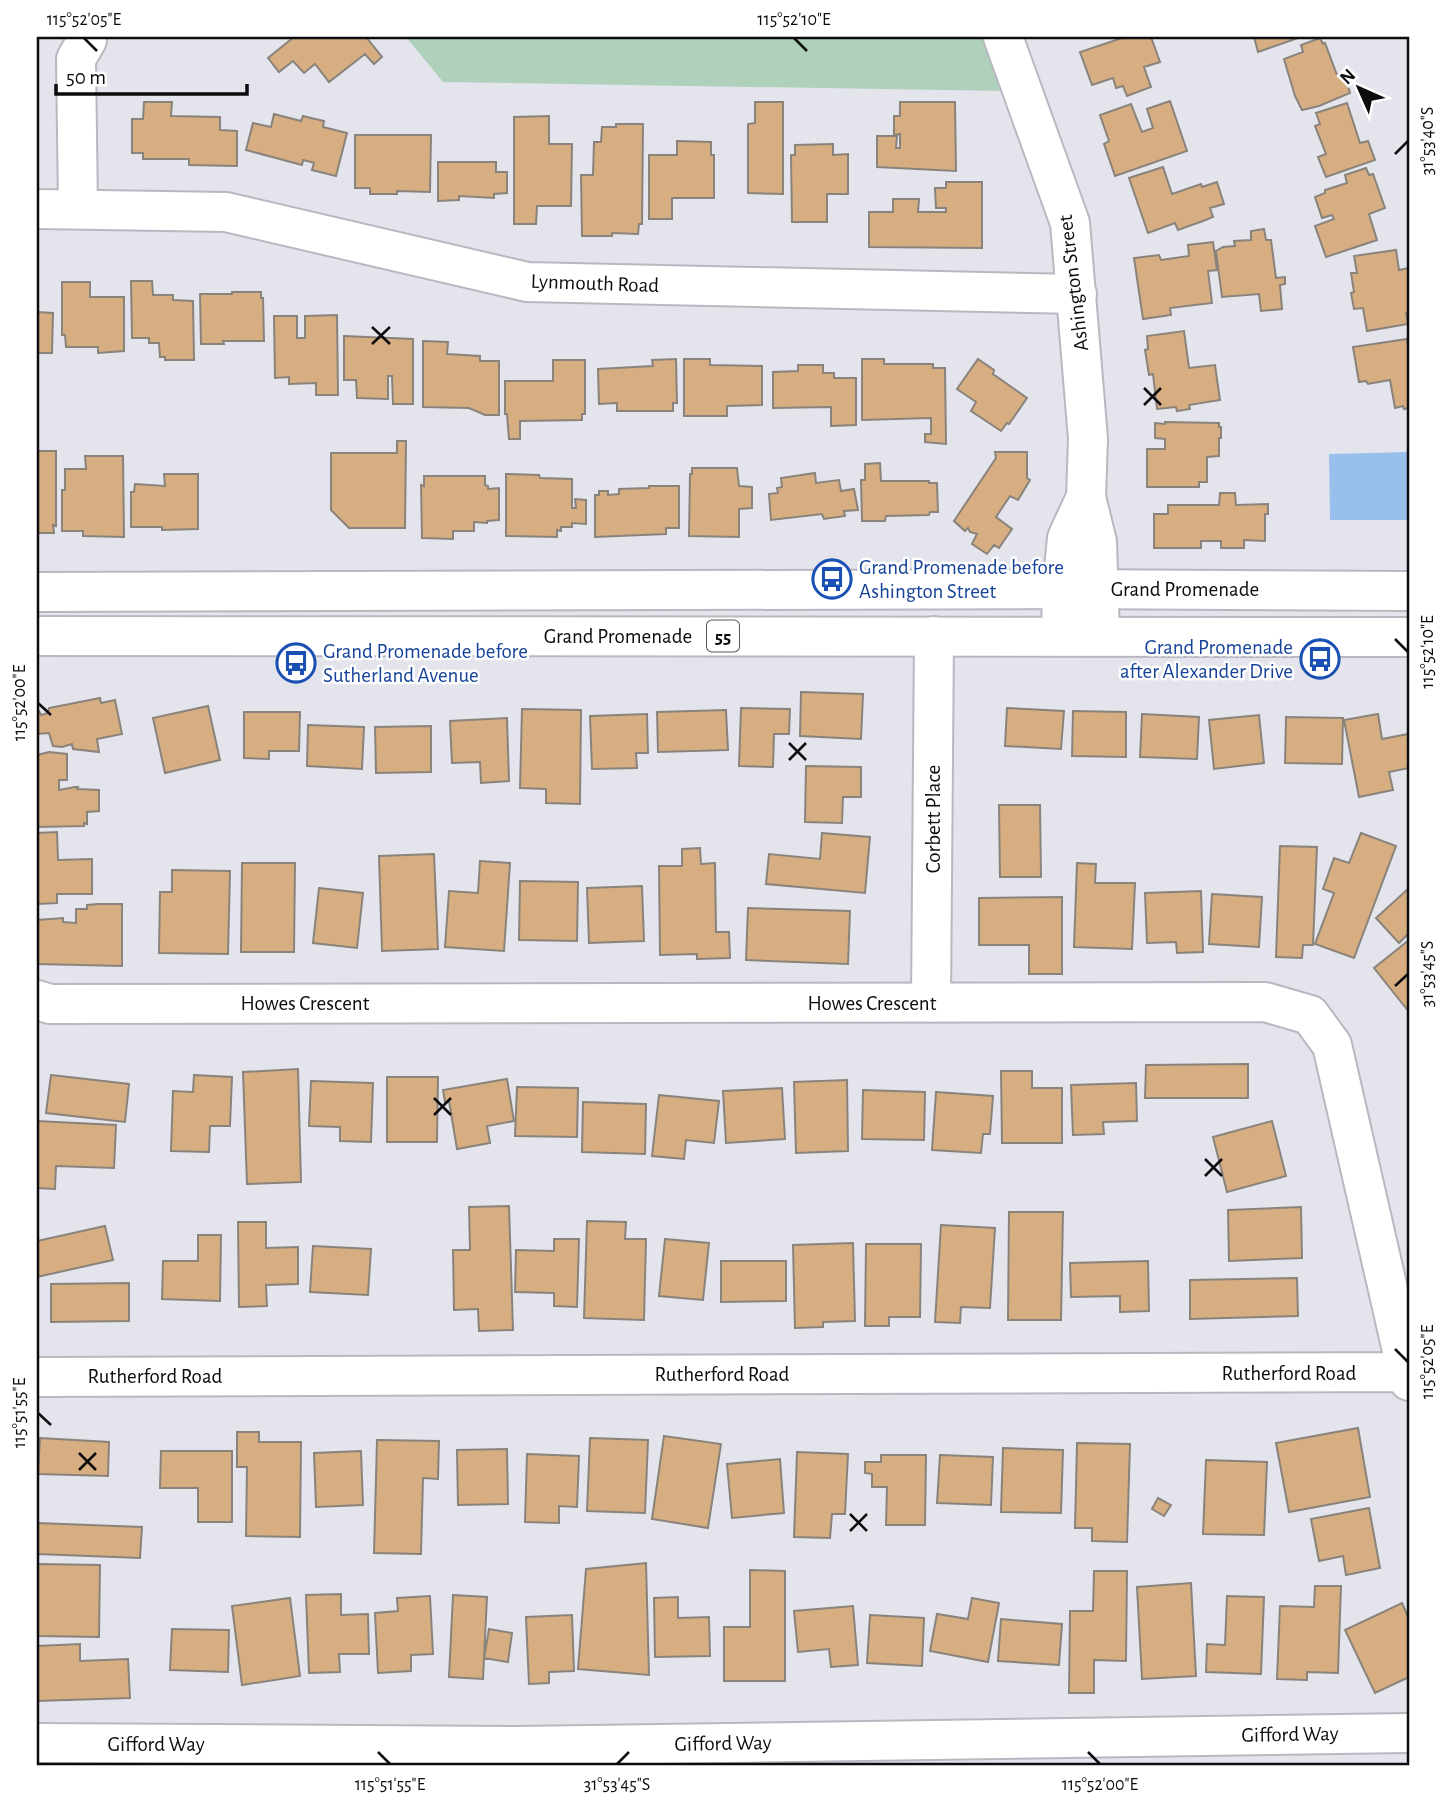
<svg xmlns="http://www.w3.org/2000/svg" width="1446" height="1803" viewBox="0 0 1446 1803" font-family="'Alegreya Sans',sans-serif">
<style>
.green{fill:#afd1bb}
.water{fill:#99c0ed}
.building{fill:#d7ae81;stroke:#89837c;stroke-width:2}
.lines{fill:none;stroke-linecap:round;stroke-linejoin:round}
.minor-casing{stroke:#b7b8c0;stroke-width:42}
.major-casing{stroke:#b7b8c0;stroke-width:42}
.minor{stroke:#fff;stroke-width:38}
.major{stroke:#fff;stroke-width:38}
.ticks{fill:none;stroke:#0c0c0e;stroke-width:2.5}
.labels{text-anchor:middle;stroke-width:5;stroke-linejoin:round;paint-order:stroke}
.shield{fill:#fff;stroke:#555556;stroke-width:2}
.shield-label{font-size:19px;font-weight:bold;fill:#0c0c0e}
.street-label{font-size:21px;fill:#0c0c0e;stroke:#fff}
.transit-label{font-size:21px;fill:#164399;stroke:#fff;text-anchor:start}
.neatline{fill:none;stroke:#0c0c0e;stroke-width:2.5}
.ticks-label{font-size:18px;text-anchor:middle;fill:#0c0c0e}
</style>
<rect width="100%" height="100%" fill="#e4e4ed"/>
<!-- green -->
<path class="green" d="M406,37H984L1004,91L443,82Z"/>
<!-- water -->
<path class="water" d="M1409,452V520H1330L1329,454Z"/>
<!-- building -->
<path class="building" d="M294,37H366L382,57L374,64L365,54L329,82L315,64L304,73L293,61L279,72L268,58Z
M1125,37H1151L1160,62L1144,67L1151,87L1127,96L1123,86L1116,88L1113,78L1092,85L1080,52Z
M1254,37H1301L1258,52Z
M1320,38L1323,44L1325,43L1337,75L1344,73L1350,93L1319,106L1302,110L1295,96L1284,59L1303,52L1301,45Z
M1170,101L1187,151L1115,176L1104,144L1109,141L1100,115L1131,104L1142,132L1153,128L1147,109Z
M144,102H172L171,116L220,117V130L237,131V166L189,165V159H143V153H132V119H143Z
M755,102H783V194L748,193V124L755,123Z
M900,102H955L956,171L877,167V136H897L896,148H900V134L894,135V116H900Z
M1347,103L1360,143L1368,141L1375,160L1326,177L1318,157L1326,154L1315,126L1320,124L1316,113Z
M274,114L301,121L303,116L311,118L324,121L323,127L347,133L336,176L312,170L314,163L311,162L303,160L302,165L246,150L253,123L271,127Z
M549,116V144H572L571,206H537L536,224H514V117Z
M616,124H643L642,224H639L638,234L612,233V236H582L581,175H593L594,142H601L602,127H616Z
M355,135H431L430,192L397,191V194H370V188H355Z
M677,141L711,142V155H714V198H672V219H649V155H677Z
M833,144V155L848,154V194H827V222H792L791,155H795V145Z
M438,162H496V172H507V193L494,194V198L459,196V200L438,201Z
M1163,167L1172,194L1201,184L1202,187L1217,182L1224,204L1210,208L1213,217L1203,221L1178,230L1175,223L1148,233L1129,178Z
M1366,168L1369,175L1373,174L1385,208L1369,214L1377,240L1326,257L1315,226L1334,219L1332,215L1322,218L1315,197L1325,193V190L1347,183L1345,175Z
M946,182H982V248L869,247V212H893V199H919L918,212H946V208H936L935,188H946Z
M1264,229L1266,240H1271L1276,278L1285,277V284L1280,285L1282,309L1261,311L1259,294L1222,297L1216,251L1223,247L1235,246L1234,241L1251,240V231Z
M1213,242L1217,270L1208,271L1212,303L1170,308L1171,315L1143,319L1134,258L1159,255L1161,260L1189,256L1188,245Z
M1396,250L1399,270L1409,268V312L1406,313L1408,324L1367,331L1363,308L1354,309L1351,293L1354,292L1351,273H1357L1354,256Z
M131,281H152L153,295H173V300L193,301L194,360H165V357H160L159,343H149V338H132Z
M62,282H90V297H124V351L98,353V347H66L65,335H62Z
M232,292H261V298H263L264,341H223L224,344H201L200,294H232Z
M37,312L53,313L52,353H37Z
M337,315L338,395H316V383L289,384V377L275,378L274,316H297V338H305V316Z
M1184,331L1189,368L1215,365L1220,400L1189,405L1190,409L1177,411L1176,407L1157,409L1153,374L1149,375L1145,350L1148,349L1147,336Z
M344,336L413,339V404H393L392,376H388V399L357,398L356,380H344Z
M1407,339L1409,353V408L1404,409L1403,406L1395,408L1390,380L1368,384L1366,381L1359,382L1353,347Z
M423,341L448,342L447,354L480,356V361H499V415H485L469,408L423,407Z
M676,359L677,403H673V411H617V403L599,404L598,369L653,366L652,360Z
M684,359H710V365L762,366V405L727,406V416H684Z
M862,359H884V364H933V368H945L946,444L925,442V434H931V418L862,420Z
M978,359L994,370L993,374L1027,398L1009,424L1007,423L1001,431L971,411L976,402L957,389Z
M553,360H585V414H582V420L520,421V439H509L507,414H505V381H553Z
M798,365H823V373H834V378H856V425L831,426V407L773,408V372L798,371Z
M1165,422L1219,423V427H1221V438H1219V456L1207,457V482H1199V487H1147V449H1165V439L1155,438V423L1165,424Z
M397,441H406L405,528H349L331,510V453H397Z
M37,451H56V526L53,525L54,533H37Z
M995,452H1027V478L1030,480L1018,500L1010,496L996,517L1012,529L999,548L994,545L987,554L972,544L977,534L970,532L968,528L965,531L954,521L996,458Z
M85,456H123L124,537L83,536V531H62V490H65V469H86Z
M880,463L881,481H929V483H937L938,512H930L929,515L886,516L885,521H862L861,480H865V464Z
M692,468H737L739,486L752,487V508L739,509V537L689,536L690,474H692Z
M815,473L816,483L839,480L841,491L854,489L858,510L844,511L845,516L824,519L822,514L771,520L769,494L778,493L777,488L782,487L781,478Z
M164,474H198V529L162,530V527H131V492H134L135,484L165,486Z
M506,474L539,475L540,478L572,479V508H576L575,499L586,500V524L572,523V527H561V531L557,530V537L506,536Z
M424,476H485V485L488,486V489L499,488V520L487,521V523L474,522V531H453V539L422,538L421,485L424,486Z
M649,486H679V528H666V534L595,537V495H599V491H608V495L619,494V489L649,488Z
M1220,493H1235L1236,505L1268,504V514H1265V541L1244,540V548H1221V541H1201V548H1154V514H1168V505H1219Z
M801,692L863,694L861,739L800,736Z
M100,698L101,703L115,700L122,734L97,739L99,752L73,749L72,744L62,747L53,746L49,733L37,734V711H39L41,715L48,713L49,708Z
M208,706L220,760L165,773L153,718Z
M741,708L790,709L789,734H774L773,767L739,766Z
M1007,708L1064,711L1061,749L1005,746Z
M522,709L581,710L580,804L546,803V789L520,788Z
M726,710L728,750L658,752L657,712Z
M1073,711L1126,712V757L1072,756Z
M244,712H300L299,751H269V759L244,758Z
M647,714L648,753H636L637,768L592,769L590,716Z
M1142,714L1199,717L1197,759L1140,757Z
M1378,714L1382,739L1408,734L1409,768L1389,772L1393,790L1359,797L1344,720Z
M1259,715L1264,763L1214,769L1209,720Z
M1286,717L1343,718L1342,764L1285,763Z
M507,718L509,781L481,783L480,762L452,763L450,721Z
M308,725L364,727L362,769L307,766Z
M431,726V772L376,773L375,727Z
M49,752L67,754V780H59V790L75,787H78L77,789L99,790V811L87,812V824L84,823V826L37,827V755Z
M806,766L861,767V797H843L842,823L805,822Z
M999,805H1040L1041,877H1000Z
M57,832L58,860L92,859V894H57V903L37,904V833Z
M822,833L870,837L865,893L766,884L769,854L820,859Z
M1361,833L1396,846L1354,958L1315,944L1334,893L1323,889L1334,858L1349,863Z
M1280,846L1317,847L1313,945H1303L1302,958L1276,957Z
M700,848L701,864L715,863L716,932H729L730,958L697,959V954L660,955L659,866H682V849Z
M434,854L438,949L382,951L379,856Z
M480,861L510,863L504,951L445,947L449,891L478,893Z
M242,863H295L294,952H241Z
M1077,863L1096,864L1095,883H1135L1132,949L1074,947Z
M172,870L230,871L228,954L159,953L160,892H172Z
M520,881L578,882L577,941L519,940Z
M642,886L644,941L589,943L587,888Z
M319,888L363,893L357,948L313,943Z
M1409,888V933L1399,943L1376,918Z
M1201,891L1203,952L1177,953L1176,942L1147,943L1145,893Z
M1212,894L1262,897L1259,947L1209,944Z
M1062,897V974H1029V945H979V898Z
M98,904H122V966L37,964V920L63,918V922L76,923V909H87V905Z
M748,908L850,911L848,964L746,960Z
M1409,940V1012L1374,968Z
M1248,1064V1098H1145L1146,1065Z
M298,1069L301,1182L247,1184L243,1072Z
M1001,1071H1032V1088H1062V1143H1002Z
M51,1075L129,1084L125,1122L46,1113Z
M194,1075L232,1077L230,1126H210L209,1152L171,1151L173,1091L193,1092Z
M387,1077H438L437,1142H387Z
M507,1079L514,1121L487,1126L490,1143L457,1149L449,1101L445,1102L443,1090Z
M847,1080L848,1151L796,1153L794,1082Z
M311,1081L373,1083L371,1142L340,1141V1127L309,1126Z
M1136,1083L1137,1121L1103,1122L1104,1134L1073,1135L1071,1085Z
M517,1087L578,1088L577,1137L515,1136Z
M782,1088L785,1139L726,1143L723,1091Z
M863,1090L925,1092L924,1140L862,1139Z
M936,1092L993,1096L990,1134H983L981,1153L932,1150Z
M659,1095L719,1101L714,1143L686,1140L684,1159L652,1156Z
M583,1102L646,1104L645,1154L582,1152Z
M37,1121L116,1125L114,1168L56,1166L55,1189L37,1188Z
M1272,1121L1286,1176L1227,1192L1213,1137Z
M509,1206L513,1330L479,1331L478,1309L454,1310L453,1250H470L469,1207Z
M1301,1207L1302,1258L1229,1261L1228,1210Z
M1009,1212H1063L1061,1320H1008Z
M587,1221L626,1222L625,1239H646L644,1320L584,1318Z
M238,1222H266V1248L298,1247V1284L266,1285L267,1306L239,1307Z
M941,1225L995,1228L990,1308L961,1307L960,1323L935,1322Z
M105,1226L113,1260L37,1277V1241Z
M198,1235H221L220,1301L162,1299L163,1261H198Z
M554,1239H579L577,1307L554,1306V1293L515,1292L516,1250L554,1251Z
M665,1239L709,1243L703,1300L659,1296Z
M853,1243L855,1321L823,1322V1327L795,1328L793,1245Z
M866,1244H921L920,1317H889V1326H865Z
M313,1246L371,1249L368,1295L310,1292Z
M721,1261H786V1301L721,1302Z
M1148,1261L1149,1311L1120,1312V1296L1071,1297L1070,1263Z
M1297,1278L1298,1316L1190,1319V1280Z
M129,1283V1321L51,1322V1284Z
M1358,1428L1370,1497L1289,1512L1276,1443Z
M237,1432H259V1442H301L300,1537L246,1536L247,1467H237Z
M664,1436L721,1444L708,1528L652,1519Z
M40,1438L109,1442L108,1476L38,1474Z
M590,1438L648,1440L645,1513L587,1511Z
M377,1440L439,1441L438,1479L423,1478L421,1554L374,1553Z
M1077,1443L1130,1444L1127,1542L1092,1541V1528H1075Z
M1003,1448L1063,1450L1061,1513L1001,1512Z
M507,1449L508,1504L458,1505L457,1450Z
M161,1451H232V1522H198V1488H160Z
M361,1451L363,1505L316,1507L314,1453Z
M797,1452L848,1454L845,1514H832L830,1538L794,1537Z
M527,1454L579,1456L577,1507L559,1506V1523L525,1522Z
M881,1455H926L925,1525H886L887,1487H872V1474L865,1473V1462H881Z
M940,1455L993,1457L991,1505L937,1503Z
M780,1459L784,1513L732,1518L727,1464Z
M1206,1460L1267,1462L1264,1535L1203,1534Z
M1158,1498L1171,1505L1164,1516L1152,1509Z
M1369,1508L1380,1568L1346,1575L1343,1556L1319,1561L1311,1519Z
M37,1523L142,1527L140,1558L37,1554Z
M646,1563L649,1675L578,1669L586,1569Z
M37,1564L100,1565L99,1637L37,1636Z
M750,1570L785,1571V1681H724V1627H750Z
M1094,1571H1127L1126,1661L1094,1660V1693H1069L1070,1611H1093Z
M1191,1583L1196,1676L1142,1679L1137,1587Z
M1315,1586H1341L1338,1673L1307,1672V1680L1277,1679L1280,1606L1314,1607Z
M341,1594V1615L368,1614L369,1654H339L340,1672L309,1673L306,1595Z
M453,1595L487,1597L483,1679L449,1677Z
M430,1596L433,1654L411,1655V1671L378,1673L375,1613L398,1611L397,1598Z
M1227,1596L1264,1597L1261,1674L1206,1672L1207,1644L1225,1645Z
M678,1597V1618L709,1617L710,1656L655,1657L654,1598Z
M290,1598L300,1676L242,1685L232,1606Z
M972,1598L999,1603L988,1662L930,1651L937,1614L968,1619Z
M1402,1603L1409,1619V1677L1375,1693L1345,1630Z
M853,1606L858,1665L831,1667L829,1649L798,1652L794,1611Z
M572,1615L574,1671L549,1672V1683L529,1684L526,1617Z
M870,1615L924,1618L922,1666L867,1663Z
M1001,1619L1062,1624L1059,1665L998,1661Z
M172,1629L229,1630L228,1672L170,1670Z
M489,1629L512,1633L508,1662L484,1658Z
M80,1644V1661L128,1659L130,1698L37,1701V1646Z"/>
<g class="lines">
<!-- minor casing -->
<g class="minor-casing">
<path id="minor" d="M1003,37L1070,223L1088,439L1086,497L1097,542L1100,636
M37,209L226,212L527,282L1077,294
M78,209L76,59L87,40L85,37
M1061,635L1062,589L1067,538L1086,497
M37,1000L50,1004L1265,1002L1310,1015L1332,1045L1409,1381
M931,1003L934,636
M37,1377L1407,1372
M37,1743L516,1746L1409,1733"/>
</g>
<!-- major casing -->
<g class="major-casing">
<path id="major" d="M37,592L1062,589L1409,591
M37,636L1409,637"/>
</g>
<!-- minor -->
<use href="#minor" class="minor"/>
<!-- major -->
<use href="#major" class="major"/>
</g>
<!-- ticks -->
<path class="ticks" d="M84,38L97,51M794,38L807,51M1395,154L1408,141M372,327L390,344M372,344L390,327M1144,388L1161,405M1144,405L1161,388M1395,639L1408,652M38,703L51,715M789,743L806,760M789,760L806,743M1395,986L1408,974M434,1098L451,1115M434,1115L451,1098M1205,1159L1222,1176M1205,1176L1222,1159M1395,1349L1408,1362M38,1413L51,1425M79,1453L96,1470M79,1470L96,1453M850,1514L867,1531M850,1531L867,1514M378,1752L390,1764M1088,1752L1100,1764M617,1764L629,1752"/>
<!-- icons -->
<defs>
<g id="bus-ring" transform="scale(2.0125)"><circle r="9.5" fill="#fff" stroke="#1a4fb4" stroke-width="1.5"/><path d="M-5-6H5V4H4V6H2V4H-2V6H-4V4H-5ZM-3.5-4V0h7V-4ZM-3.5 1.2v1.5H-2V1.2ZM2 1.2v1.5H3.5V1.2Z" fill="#1a4fb4"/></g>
</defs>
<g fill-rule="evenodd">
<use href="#bus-ring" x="832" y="579"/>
<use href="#bus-ring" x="1320" y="659"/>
<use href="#bus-ring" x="296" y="663"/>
</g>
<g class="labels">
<!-- shield labels -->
<rect class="shield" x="707" y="620.5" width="32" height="31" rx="5"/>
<g class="shield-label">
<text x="723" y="643">55</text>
</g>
<!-- street labels -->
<g class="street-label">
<text transform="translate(595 283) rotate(2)" y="7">Lynmouth Road</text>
<text transform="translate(1073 283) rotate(-97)" y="7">Ashington Street</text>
<text x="1185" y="596">Grand Promenade</text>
<text x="618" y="643">Grand Promenade</text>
<text transform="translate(933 819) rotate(-90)" y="7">Corbett Place</text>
<text x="305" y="1010">Howes Crescent</text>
<text x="872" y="1010">Howes Crescent</text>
<text x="1289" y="1380">Rutherford Road</text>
<text x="722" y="1381">Rutherford Road</text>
<text x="155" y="1383">Rutherford Road</text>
<text transform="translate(1290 1734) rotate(-1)" y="7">Gifford Way</text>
<text transform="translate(723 1743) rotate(-1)" y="7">Gifford Way</text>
<text x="156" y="1751">Gifford Way</text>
</g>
<!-- transit labels -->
<g class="transit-label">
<text x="859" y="574">Grand Promenade before<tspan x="859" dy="24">Ashington Street</tspan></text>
<text x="1293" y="654" text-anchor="end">Grand Promenade<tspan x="1293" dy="24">after Alexander Drive</tspan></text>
<text x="323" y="658">Grand Promenade before<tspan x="323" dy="24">Sutherland Avenue</tspan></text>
</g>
</g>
<!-- border -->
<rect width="1446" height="1803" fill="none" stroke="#ffffff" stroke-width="77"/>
<!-- north arrow -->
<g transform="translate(1359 88) rotate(315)" stroke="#ffffff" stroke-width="5" paint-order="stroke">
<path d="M0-5L12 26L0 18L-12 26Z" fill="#0c0c0e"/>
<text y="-10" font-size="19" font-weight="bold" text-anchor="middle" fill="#0c0c0e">N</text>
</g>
<!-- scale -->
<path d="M56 84v10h191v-10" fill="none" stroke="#0c0c0e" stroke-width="3.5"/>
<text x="66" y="84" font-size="21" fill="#0c0c0e" stroke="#ffffff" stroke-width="5" paint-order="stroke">50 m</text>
<rect x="38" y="38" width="1370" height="1726" class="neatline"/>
<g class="ticks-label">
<text x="84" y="25">115°52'05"E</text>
<text x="794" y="25">115°52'10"E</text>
<text transform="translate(1427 141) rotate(-90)" y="6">31°53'40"S</text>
<text transform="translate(1427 652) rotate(-90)" y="6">115°52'10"E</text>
<text transform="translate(19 703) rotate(-90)" y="6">115°52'00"E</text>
<text transform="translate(1427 974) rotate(-90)" y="6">31°53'45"S</text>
<text transform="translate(1427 1362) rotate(-90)" y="6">115°52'05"E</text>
<text transform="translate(19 1413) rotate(-90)" y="6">115°51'55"E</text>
<text x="390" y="1790">115°51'55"E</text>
<text x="617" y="1790">31°53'45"S</text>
<text x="1100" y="1790">115°52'00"E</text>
</g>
</svg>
